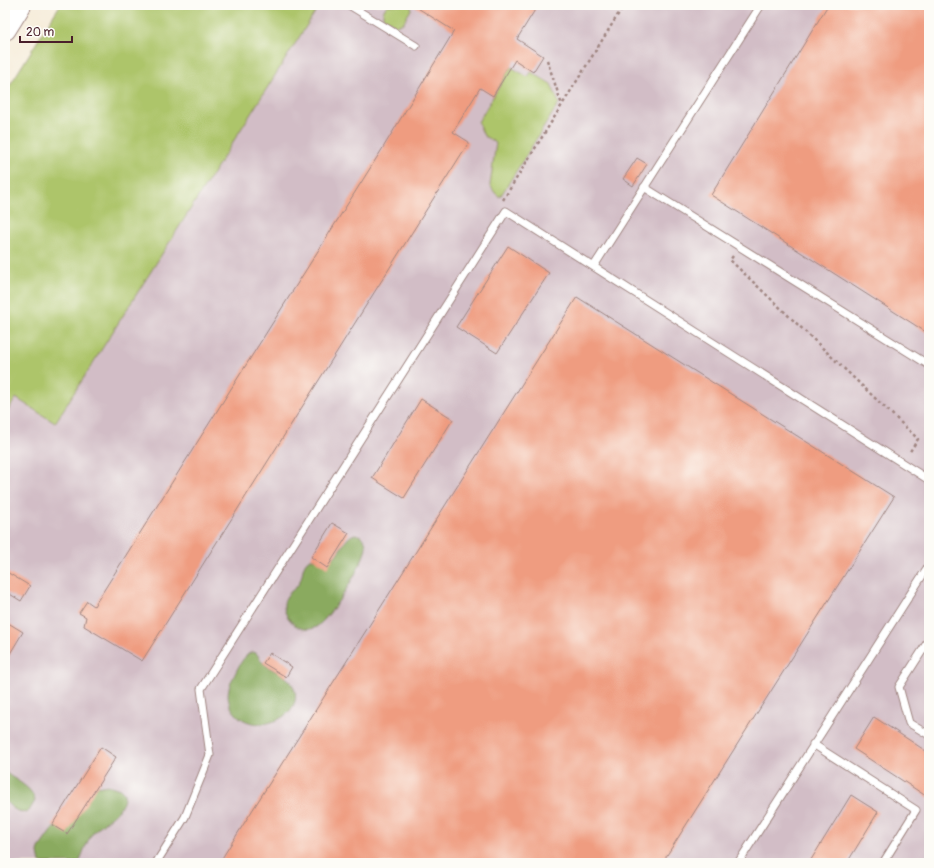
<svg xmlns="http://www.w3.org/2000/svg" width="934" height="868" viewBox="0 0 934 868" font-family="Pangolin,sans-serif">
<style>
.industrial{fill:#d2bdc6}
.green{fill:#adc56a;stroke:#7c724a}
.forest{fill:#8aaa5e;stroke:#6a6444}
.building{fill:#ef9c80}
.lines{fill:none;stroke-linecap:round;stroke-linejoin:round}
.lane-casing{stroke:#a08682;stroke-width:9}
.primary-casing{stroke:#a08682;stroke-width:24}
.path{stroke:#a08682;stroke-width:2.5;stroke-dasharray:3 3;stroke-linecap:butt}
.lane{stroke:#fff;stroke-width:7}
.primary{stroke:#fff;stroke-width:22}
</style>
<rect width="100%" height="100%" fill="#fdfcf7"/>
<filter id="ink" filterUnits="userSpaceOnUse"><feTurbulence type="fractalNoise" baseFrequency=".025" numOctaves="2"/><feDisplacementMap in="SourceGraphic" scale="8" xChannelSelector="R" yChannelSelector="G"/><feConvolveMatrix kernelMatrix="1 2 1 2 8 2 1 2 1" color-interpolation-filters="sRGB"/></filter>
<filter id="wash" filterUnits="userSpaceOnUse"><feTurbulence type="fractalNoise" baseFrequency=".012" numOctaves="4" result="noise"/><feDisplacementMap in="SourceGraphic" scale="16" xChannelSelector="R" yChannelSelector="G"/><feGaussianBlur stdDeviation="0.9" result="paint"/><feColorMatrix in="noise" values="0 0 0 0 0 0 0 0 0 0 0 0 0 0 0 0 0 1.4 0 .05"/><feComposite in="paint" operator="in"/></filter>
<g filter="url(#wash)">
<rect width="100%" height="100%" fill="#f6ecd9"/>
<!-- industrial -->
<path class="industrial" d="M317,5H929V863H5L6,618L5,617V415L16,398L55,422L319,6Z"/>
<!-- green -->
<path class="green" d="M60,5H317L319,6L55,423L16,398L5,415V93Z
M387,5H408L412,8L403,23L396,26L383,17V12Z
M511,67L528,77L531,72L551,84L559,103L500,197L495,193L490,185L496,143L484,136L478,122Z"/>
<!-- forest -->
<path class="forest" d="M355,534C361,535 365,538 366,544C368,559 330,619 316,627C310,630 304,630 298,627C288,621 279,607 287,596C290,591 297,588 299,583C304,574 301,564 310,559L331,560C340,554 345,536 355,534Z
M252,652L256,653C259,656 260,660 263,663C271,671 287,674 292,684C311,716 250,742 231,707C226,697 228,688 233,678C237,670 243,655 252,652Z
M5,772C16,781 33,787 35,801L29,811C18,814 12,808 5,801Z
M108,785L120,789L124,793C127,811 102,821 92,834C86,843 83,853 79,863H40L38,853L39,848L51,831L90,788Z"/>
<g id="blocks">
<!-- building -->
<path class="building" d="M413,5H538L517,39L543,56L533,72L515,60L493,96L480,88L453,132L469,142L142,661L84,626L86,617L79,613L87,601L94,606L381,151L454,31Z
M828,5H929V334L711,195Z
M637,158L647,164L633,186L623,179Z
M508,246L549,273L497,353L456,327Z
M577,297L894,497L662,863H219Z
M421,399L453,419L404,498L372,478Z
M332,523L349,533L327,568L311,557Z
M5,571L30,586L21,601L5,591Z
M5,621L23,632L5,662Z
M270,653L292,667L286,677L263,663Z
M874,717L929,753V798L854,749Z
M101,747L116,757L67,834L52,825Z
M851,795L878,812L847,863H809Z"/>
</g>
</g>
<g filter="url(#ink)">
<use href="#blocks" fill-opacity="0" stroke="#a08682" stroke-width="1"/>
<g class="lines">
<!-- lane casing -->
<g class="lane-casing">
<path id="lane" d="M349,5L416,46
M644,187L929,365
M594,266L761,5
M929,640L899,687L909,723L929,735
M813,744L916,810L883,863
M156,863L185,817L210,755L201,689L506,211L929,480
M738,863L929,565"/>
</g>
<!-- primary casing -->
<g class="primary-casing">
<path id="primary" d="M5,29L20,5"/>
</g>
<!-- path -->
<path class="path" d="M547,60L562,105
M503,200L624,5
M733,256L730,260L918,439L909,453"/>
<!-- lane -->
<use href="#lane" class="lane"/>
<!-- primary -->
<use href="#primary" class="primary"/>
</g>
</g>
<!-- margin -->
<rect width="934" height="868" fill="none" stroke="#fdfcf7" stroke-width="20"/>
<!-- scale -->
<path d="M20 36v6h52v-6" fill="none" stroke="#4a1f2b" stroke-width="2"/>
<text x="26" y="36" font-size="12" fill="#4a1f2b" stroke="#fdfcf7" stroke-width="3" paint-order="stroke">20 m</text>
</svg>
